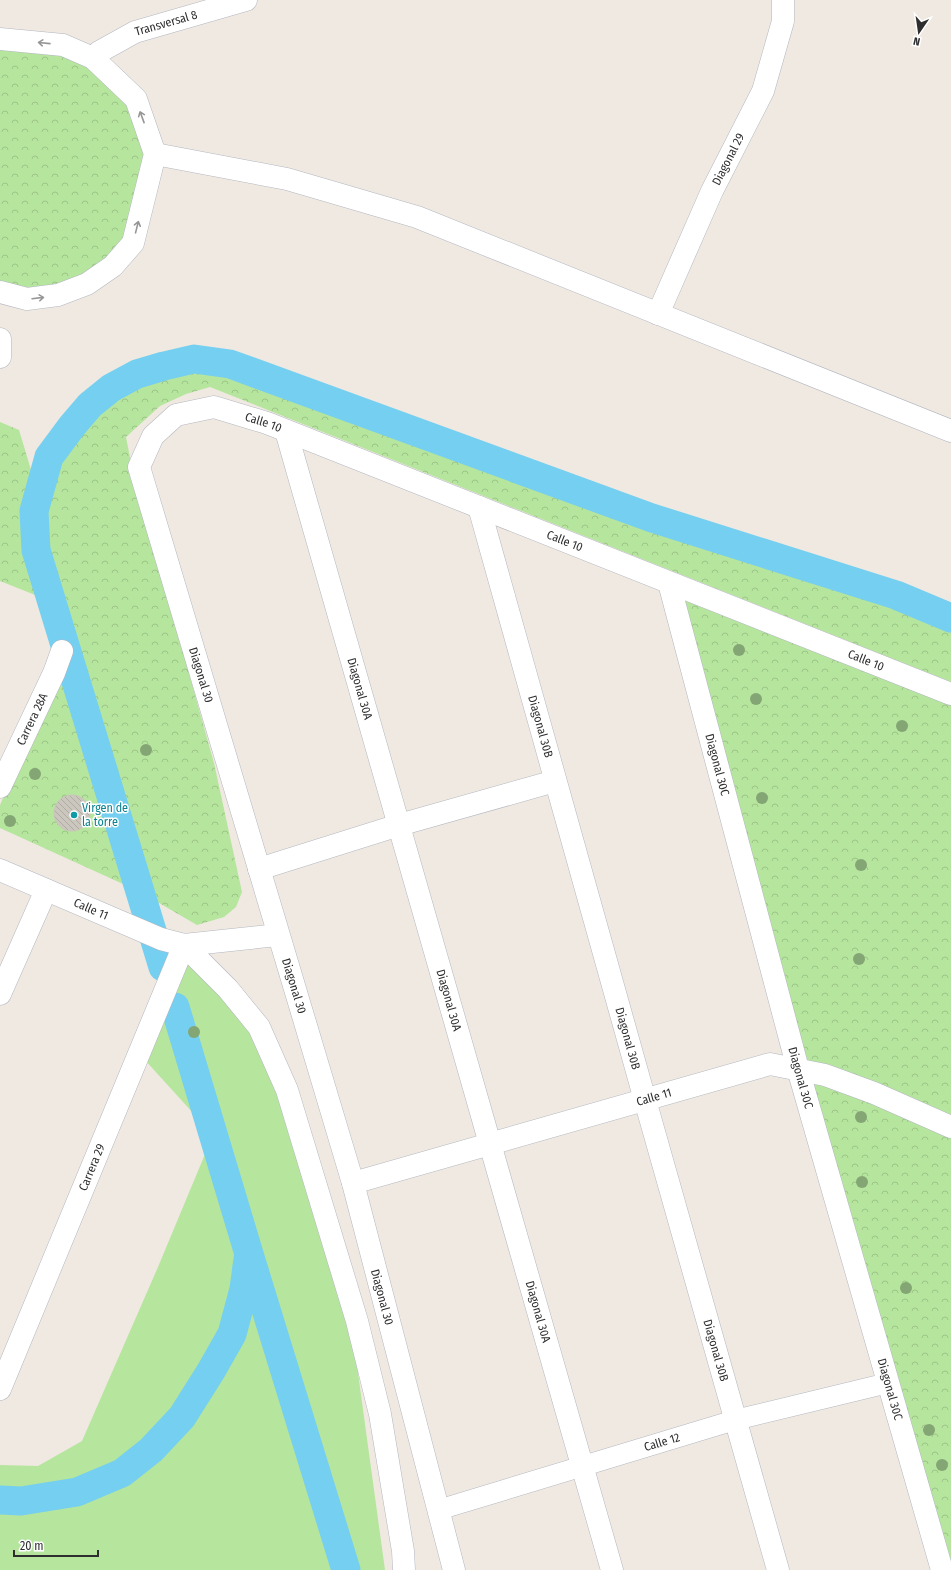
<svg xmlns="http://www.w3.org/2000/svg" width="951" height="1570" viewBox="0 0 951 1570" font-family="'Fira Sans Condensed',sans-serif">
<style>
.grass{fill:#b6e59e}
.forest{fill:url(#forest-crowns)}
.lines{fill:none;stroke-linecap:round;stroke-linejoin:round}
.canal{stroke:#75cff0;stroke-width:29}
.building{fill:url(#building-back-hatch);stroke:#cbc5ba}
.pedestrian-casing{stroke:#b4b7c1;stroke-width:21}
.minor-casing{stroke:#b4b7c1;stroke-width:23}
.pedestrian{stroke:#fff;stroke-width:20}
.minor{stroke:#fff;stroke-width:22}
.tree{fill:#84a574}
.oneway{stroke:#969696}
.culture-dot{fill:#0f9aa8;stroke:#fff;stroke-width:1.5}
.labels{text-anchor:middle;stroke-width:3;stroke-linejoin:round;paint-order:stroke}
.street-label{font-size:12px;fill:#2e2e2e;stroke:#fff}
.culture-label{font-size:12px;fill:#0d838f;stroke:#fff;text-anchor:start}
</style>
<defs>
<pattern id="forest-crowns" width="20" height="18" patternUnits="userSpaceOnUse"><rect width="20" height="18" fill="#b6e59e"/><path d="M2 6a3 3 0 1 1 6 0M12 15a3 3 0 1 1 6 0" fill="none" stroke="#9dc588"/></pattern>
<pattern id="building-back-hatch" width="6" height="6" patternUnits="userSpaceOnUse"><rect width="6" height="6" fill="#cbc7bf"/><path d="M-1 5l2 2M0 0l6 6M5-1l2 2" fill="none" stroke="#afaba4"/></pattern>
</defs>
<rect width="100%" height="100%" fill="#efe9e1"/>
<!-- grass -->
<path class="grass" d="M184,946L259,1027L351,1322L385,1570H0V1465L38,1466L82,1441L158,1267L213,1135L144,1059Z"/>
<!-- forest -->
<path class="forest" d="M0,42L99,52L155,154L133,243L87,284L0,292Z
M194,360L230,364L649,522L895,596L951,619V682L210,387L186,394L160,406L126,437L133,473L214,763L242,892L236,907L224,917L197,925L147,896L36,550L35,511L50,457L92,405L112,390L137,375Z
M0,422L19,430L38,493L33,511L35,551L48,594L40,597L0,581Z
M669,583L951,694V1570Z
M61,661L95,773L134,889L0,828V805Z"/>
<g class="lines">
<!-- canal -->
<path class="canal" d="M163,967L36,550L34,511L49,457L72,426L90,405L111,388L137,374L164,366L194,359L230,364L652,518L896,595L951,618
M175,1007L249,1254L346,1570
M0,1500L21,1501L77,1492L122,1473L151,1450L182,1417L211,1371L232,1334L244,1289L248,1259"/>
</g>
<!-- building -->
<path class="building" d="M54 813a18 18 0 1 1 36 0a18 18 0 1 1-36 0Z"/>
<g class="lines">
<!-- pedestrian casing -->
<g class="pedestrian-casing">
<g id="pedestrian">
<path id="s1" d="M438,1510L735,1420L888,1383"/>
</g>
</g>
<!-- minor casing -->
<g class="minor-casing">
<g id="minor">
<path d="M0,39L63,45L93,58L136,99L155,154L133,243L113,266L87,284L58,295L27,299L0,292"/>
<path id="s2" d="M93,58L99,52L135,32L246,0"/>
<path d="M155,154L287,179L417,217L951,431"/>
<path id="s3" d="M658,314L712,191L763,91L783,21V0"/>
<path d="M0,339V357"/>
<path id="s4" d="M286,431L612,1570"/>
<path id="s5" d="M479,507L645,1100L778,1570"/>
<path id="s6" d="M669,583L798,1069L942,1570"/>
<path id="s7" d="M0,787L54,673L62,651"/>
<path d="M259,869L399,825L555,781"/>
<path id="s8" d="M0,870L161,939L184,945L278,935"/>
<path d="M184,945L228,989L259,1027L287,1090L357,1321L380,1414L403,1551L404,1570"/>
<path d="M0,994L46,890"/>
<path id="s9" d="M353,1183L770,1064L825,1075L874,1093L951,1127"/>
<path id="s10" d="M0,1389L184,945"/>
<path id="s11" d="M454,1570L353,1183L139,467L153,436L176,415L214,407L267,423L951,694"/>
</g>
</g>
<!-- pedestrian -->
<use href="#pedestrian" class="pedestrian"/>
<!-- minor -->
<use href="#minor" class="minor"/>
</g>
<!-- trees -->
<g class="tree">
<circle cx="739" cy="650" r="6"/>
<circle cx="756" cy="699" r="6"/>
<circle cx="902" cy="726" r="6"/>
<circle cx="146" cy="750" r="6"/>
<circle cx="35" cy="774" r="6"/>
<circle cx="762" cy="798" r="6"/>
<circle cx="10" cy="821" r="6"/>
<circle cx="861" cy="865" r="6"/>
<circle cx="859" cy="959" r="6"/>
<circle cx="194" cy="1032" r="6"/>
<circle cx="861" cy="1117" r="6"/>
<circle cx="862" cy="1182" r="6"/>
<circle cx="906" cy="1288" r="6"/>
<circle cx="929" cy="1430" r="6"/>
<circle cx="942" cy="1465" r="6"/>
</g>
<!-- one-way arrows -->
<defs><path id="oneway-shaft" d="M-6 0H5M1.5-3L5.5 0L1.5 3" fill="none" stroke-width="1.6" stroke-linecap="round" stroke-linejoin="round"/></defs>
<g class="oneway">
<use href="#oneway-shaft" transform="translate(44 43) rotate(-174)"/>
<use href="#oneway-shaft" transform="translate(142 117) rotate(-110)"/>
<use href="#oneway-shaft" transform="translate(137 227) rotate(-76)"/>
<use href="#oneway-shaft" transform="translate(38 298) rotate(-7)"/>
</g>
<!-- markers -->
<circle class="culture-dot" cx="74" cy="815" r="4"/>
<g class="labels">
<!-- street labels -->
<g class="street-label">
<text dy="4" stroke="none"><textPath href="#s2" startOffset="82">Transversal 8</textPath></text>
<text dy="4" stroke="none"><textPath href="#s3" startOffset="170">Diagonal 29</textPath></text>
<text dy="4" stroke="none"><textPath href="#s11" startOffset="1303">Calle 10</textPath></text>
<text dy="4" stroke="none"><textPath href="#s11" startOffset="1627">Calle 10</textPath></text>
<text dy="4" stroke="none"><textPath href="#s11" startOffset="1951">Calle 10</textPath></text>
<text transform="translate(201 675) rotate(73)" y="4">Diagonal 30</text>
<text dy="4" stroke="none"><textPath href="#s4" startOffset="268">Diagonal 30A</textPath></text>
<text dy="4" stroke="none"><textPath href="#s7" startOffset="75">Carrera 28A</textPath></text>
<text dy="4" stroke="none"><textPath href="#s5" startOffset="228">Diagonal 30B</textPath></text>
<text dy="4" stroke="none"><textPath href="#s6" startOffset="188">Diagonal 30C</textPath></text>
<text dy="4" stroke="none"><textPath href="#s8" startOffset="99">Calle 11</textPath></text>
<text transform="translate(294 986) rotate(73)" y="4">Diagonal 30</text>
<text dy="4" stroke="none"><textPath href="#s4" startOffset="592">Diagonal 30A</textPath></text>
<text dy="4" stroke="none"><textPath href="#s5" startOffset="552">Diagonal 30B</textPath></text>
<text dy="4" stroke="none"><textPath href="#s6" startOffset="512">Diagonal 30C</textPath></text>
<text dy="4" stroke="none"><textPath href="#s9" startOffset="313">Calle 11</textPath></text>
<text dy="4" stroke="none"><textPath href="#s10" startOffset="240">Carrera 29</textPath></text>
<text transform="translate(382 1297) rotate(75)" y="4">Diagonal 30</text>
<text dy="4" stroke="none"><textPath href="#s4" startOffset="916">Diagonal 30A</textPath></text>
<text dy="4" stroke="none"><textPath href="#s5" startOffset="876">Diagonal 30B</textPath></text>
<text dy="4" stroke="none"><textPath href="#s6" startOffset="836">Diagonal 30C</textPath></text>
<text dy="4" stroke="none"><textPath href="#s1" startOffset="234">Calle 12</textPath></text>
</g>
<!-- culture labels -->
<g class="culture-label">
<text x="82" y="812">Virgen de<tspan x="82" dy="14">la torre</tspan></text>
</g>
</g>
<!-- north arrow -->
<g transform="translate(919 32) rotate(193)" stroke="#ffffff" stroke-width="3" paint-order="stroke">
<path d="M0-3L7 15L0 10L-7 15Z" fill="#2e2e2e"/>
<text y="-6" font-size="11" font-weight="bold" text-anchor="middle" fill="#2e2e2e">N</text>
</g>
<!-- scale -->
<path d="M14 1550v6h84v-6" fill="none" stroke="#2e2e2e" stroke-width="2"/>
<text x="20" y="1550" font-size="12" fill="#2e2e2e" stroke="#ffffff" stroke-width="3" paint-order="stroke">20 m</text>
</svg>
